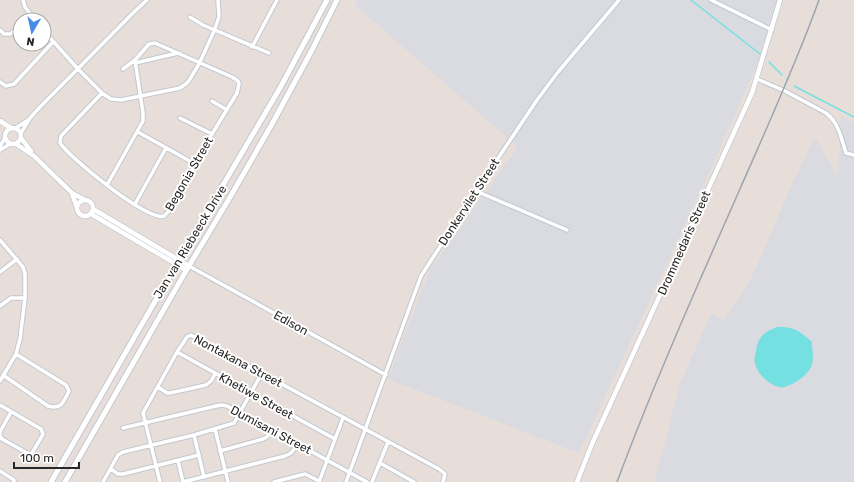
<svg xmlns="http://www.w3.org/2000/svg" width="854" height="482" viewBox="0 0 854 482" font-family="Rubik,sans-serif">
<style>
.industrial{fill:#dadae1}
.water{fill:#74e0e2}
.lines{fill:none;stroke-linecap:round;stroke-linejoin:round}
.stream{stroke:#74e0e2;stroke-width:1.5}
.minor-casing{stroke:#c2c8d0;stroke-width:5.5}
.tertiary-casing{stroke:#c2c8d0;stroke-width:6}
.secondary-casing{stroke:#c2c8d0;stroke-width:7}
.minor{stroke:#fff;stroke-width:3.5}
.tertiary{stroke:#fff;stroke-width:4.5}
.secondary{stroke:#fff;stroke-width:5}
.rail{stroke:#9da4b0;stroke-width:1.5}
.labels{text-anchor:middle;stroke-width:4;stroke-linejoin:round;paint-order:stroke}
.street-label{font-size:12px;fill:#272727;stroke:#fff}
</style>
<rect width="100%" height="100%" fill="#e8ded9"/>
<!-- industrial -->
<path class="industrial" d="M358,0H778L759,60L713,164L579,453L388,379L430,270L518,147L355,5Z
M841,116L854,123V482H654L670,426L669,425L680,384L711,313L724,320L751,279L793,182L815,137L838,177Z"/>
<!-- water -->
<path class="water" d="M777,327C794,326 800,331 812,342C812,349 814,357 812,364C810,374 794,385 784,387C772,389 757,374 755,363C754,359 755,354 756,351C758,337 764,332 777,327Z"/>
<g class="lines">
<!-- stream -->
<path class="stream" d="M691,0L760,54
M769,62L782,75
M787,79V80
M794,86L854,117"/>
<!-- minor casing -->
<g class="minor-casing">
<path id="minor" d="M23,0L25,7L35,20
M711,0L772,30
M190,17L203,25L269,53
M0,30L4,34H10L20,27
M44,31L78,69L102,93L111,99L121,100L180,88L187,83L190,79L200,62L214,31L219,17L218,0
M252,47L277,0
M135,63L178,53
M757,79L785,91L826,113C839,123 841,138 846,153L854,155
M0,82L6,86L14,84L53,42
M102,93L61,136L60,143C70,158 148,222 164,216L169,211L212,134L237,93L239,84L238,81L232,77L155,43L149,44L135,60L123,69
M212,101L227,110
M180,118L212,134
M16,128L28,120
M138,132L195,164
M21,133L30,118L40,107L133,13L147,0
M0,146L5,138
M0,150L10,144
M107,185L143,121V113L135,60
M476,191L567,230
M135,204L166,148
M0,240L23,267L25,274V298L20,339L16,354L0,381
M189,266L386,375
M0,272L17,259
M0,306L11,298H25
M177,352L335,439
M3,375L48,406C62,410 64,401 69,391L66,385L16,354
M158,387L167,393H170L206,385L211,381L215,374
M0,405L41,429L43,434L42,436L32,453L30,454L27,453L2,439L0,436V432L11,412
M123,428L216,406L222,405L227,406L241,413L367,482
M215,429L228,482
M194,435L204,477
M220,451L263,439L267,437L271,430
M178,461L183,482
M380,463L414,482
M111,469L118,474H123L199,455
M0,471L14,480V482
M103,482L118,455L123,452L194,435L234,423L262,373
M160,482L143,413L177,352L187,337L191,335L439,469L445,474L443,482
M183,482L285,456L291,453L298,444
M274,482L305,474L319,481
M319,482L343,418
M346,482L421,276L476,191L537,100L558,72L619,0
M372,482L388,442"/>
</g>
<!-- tertiary casing -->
<g class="tertiary-casing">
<path id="tertiary" d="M0,121L11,128
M5 136a8 8 0 1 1 16 0a8 8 0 1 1-16 0Z
M21,138L31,151
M16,144L34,156L72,193L85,200
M72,193L77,208
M77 208a8 8 0 1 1 16 0a8 8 0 1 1-16 0Z
M93,209L189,266
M91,214L186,270
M577,482L592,444L752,93L780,0"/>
</g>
<!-- secondary casing -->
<g class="secondary-casing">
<path id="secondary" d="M51,482L176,265L280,88L327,0
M65,482L183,276L229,199L272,124L312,50L337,0"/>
</g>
<!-- minor -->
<use href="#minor" class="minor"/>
<!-- tertiary -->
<use href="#tertiary" class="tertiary"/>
<!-- secondary -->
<use href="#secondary" class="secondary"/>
<!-- rail -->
<path class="rail" d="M617,482C654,383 697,286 740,189C767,127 796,64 819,0"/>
</g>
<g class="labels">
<!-- street labels -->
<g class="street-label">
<text transform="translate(189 174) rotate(-60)" y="4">Begonia Street</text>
<text transform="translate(469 202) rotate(-57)" y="4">Donkervilet Street</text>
<text transform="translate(190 242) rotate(-59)" y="4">Jan van Riebeeck Drive</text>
<text transform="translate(684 243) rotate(-66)" y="4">Drommedaris Street</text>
<text transform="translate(291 323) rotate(29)" y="4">Edison</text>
<text transform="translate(238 361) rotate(28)" y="4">Nontakana Street</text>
<text transform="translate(256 396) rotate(29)" y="4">Khetiwe Street</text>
<text transform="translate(271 430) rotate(28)" y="4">Dumisani Street</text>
</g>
</g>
<!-- north arrow -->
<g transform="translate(32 32) rotate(189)"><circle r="19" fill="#ffffff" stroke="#a9a9a9"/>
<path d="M0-3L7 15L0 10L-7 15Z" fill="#468ce8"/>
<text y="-6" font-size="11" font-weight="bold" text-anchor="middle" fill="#272727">N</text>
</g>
<!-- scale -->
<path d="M14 462v6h65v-6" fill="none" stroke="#272727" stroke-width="2"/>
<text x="20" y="462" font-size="12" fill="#272727" stroke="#ffffff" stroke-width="3" paint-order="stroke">100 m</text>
</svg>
